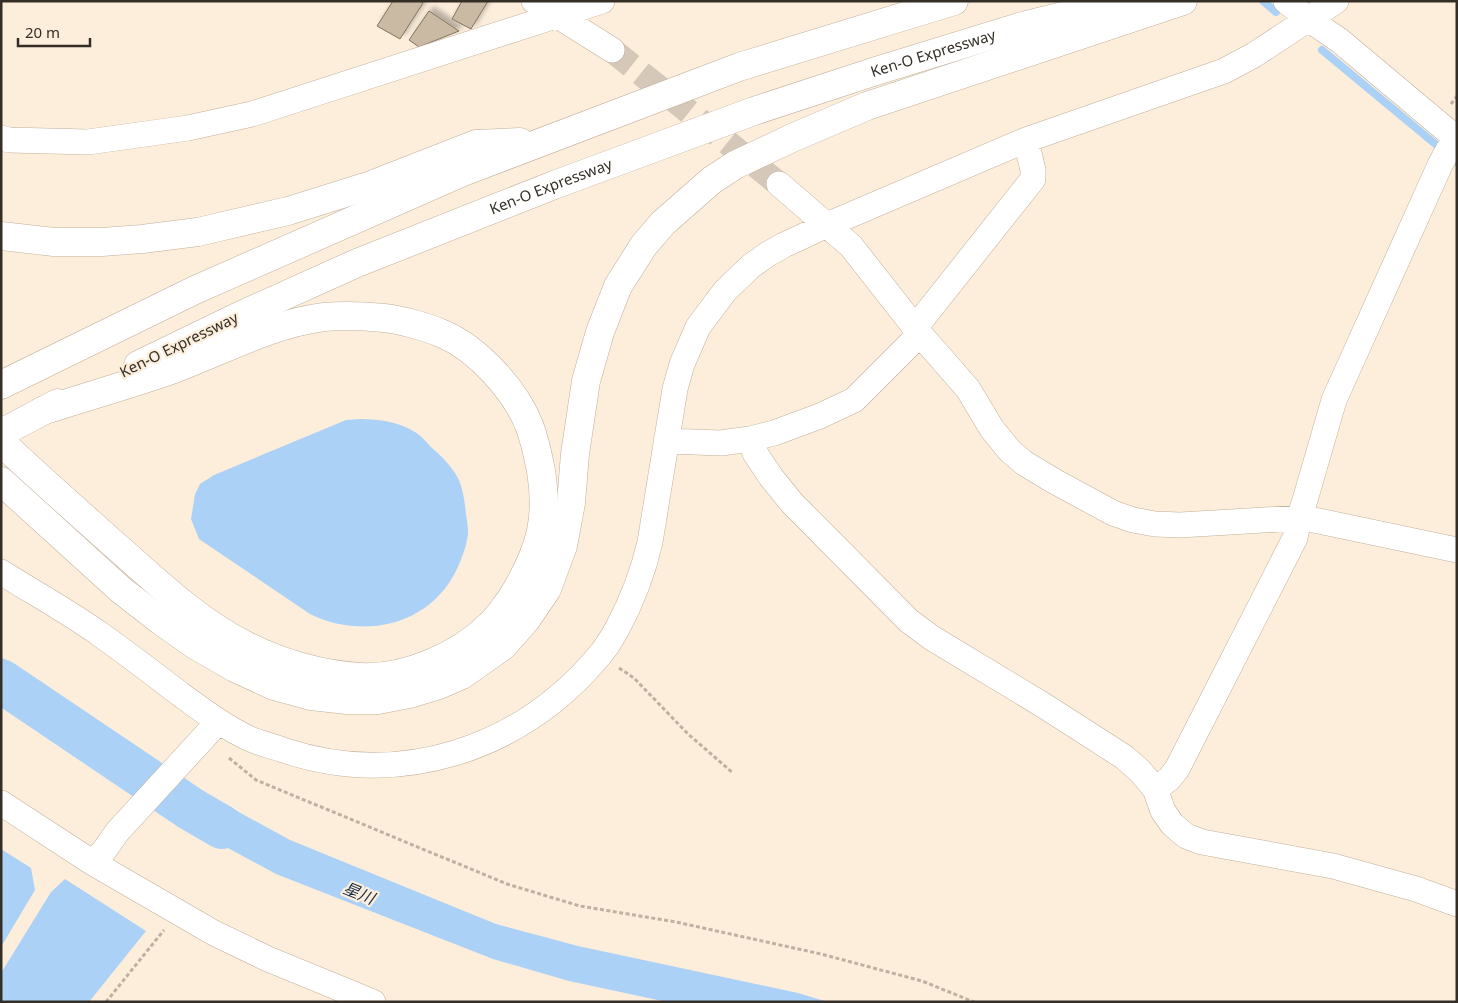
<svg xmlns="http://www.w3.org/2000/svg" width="1458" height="1003" viewBox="0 0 1458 1003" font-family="'Noto Sans','Noto Sans JP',sans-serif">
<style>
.water{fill:#acd1f7}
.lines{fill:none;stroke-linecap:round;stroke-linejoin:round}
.stream{stroke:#acd1f7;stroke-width:8}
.river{stroke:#acd1f7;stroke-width:44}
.building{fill:#cab9a3;stroke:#81725d;filter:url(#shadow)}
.minor-tunnel{stroke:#d5c8b8;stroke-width:25;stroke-dasharray:25 12;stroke-linecap:butt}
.minor-casing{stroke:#c0af9a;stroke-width:26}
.highway-casing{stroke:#c0af9a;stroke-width:29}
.path{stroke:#beb1a3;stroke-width:3;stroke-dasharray:4 2.5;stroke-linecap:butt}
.minor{stroke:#fff;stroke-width:25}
.highway{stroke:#fff;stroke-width:28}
.labels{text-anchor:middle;stroke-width:4.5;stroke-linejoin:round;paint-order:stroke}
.street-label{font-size:15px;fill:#352e26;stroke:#fdeedc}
.water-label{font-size:16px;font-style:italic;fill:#112b44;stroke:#fdeedc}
</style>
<defs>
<filter id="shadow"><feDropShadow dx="4.5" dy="-4.5" stdDeviation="2.5" flood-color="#0004"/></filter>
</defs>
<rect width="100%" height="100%" fill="#fdeedc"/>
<!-- water -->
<path class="water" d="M361,419C379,419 399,422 415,432C422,436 427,443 432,448C442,456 453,468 459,480C463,490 465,503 466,514C467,520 468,527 468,533C467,545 462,558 457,569C430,626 363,640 310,614L199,539L191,519L195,494L200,484L214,475L346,420Z
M1,657L157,764L131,792L1,704Z
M184,782L290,840L496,924L578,946L798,993L828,1002H667L569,981L493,959L276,874L160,811Z
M1,849L31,868L35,890L1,947Z
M65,879L146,931L89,1002H1V973L51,892Z"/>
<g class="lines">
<!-- stream -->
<path class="stream" d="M1263,1L1276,12
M1322,50L1457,162"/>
<!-- river -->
<path class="river" d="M1,681L191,809L222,827"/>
</g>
<!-- building -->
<path class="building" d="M393,1H420L423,3L400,39L377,26Z
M462,1H488L471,29L452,19Z
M429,11L459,31L419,47L409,40Z"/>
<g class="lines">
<!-- minor-tunnel -->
<path class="minor-tunnel" d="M612,50L779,184"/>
<!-- minor casing -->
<g class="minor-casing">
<path id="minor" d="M534,1L612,50
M1286,1L1308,19L1339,40L1457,139
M1,138L9,140L88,142L188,128L252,114L602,1
M779,184L851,246L920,334L968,389L992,429L1010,451L1024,463L1054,481L1113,513L1133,520L1155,524L1180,525L1299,518L1314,520L1457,550
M914,327L922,319L1033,179V170L1026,140
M750,439L755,453L771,477L792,503L909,621L932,638L1043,705L1124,757L1140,771L1155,789L1163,811L1172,824L1186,836L1202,842L1333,866L1416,889L1457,904
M666,441L721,443L750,439L774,433L820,416L854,400L920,334
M1,572C34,593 69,612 101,635C128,654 154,674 180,694C202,710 223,726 248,738C259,743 272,746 283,750C400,789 520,750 599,656C606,648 612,638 617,629C632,601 643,573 650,542L675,389L682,364L698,327L725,291L751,266L768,254L784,245L827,225L1026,140L1224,71L1254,55L1336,1
M1155,789L1169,779L1177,769L1295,538L1299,518L1305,500L1334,400L1440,165L1455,137
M1,803L93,863L214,933L268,959L373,1002
M93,863L103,852L118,831L218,722"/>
</g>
<!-- highway casing -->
<g class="highway-casing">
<g id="highway">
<path d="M1,236L54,242H102L142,239L198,232L288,211L371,185L476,144L520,142"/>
<path id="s1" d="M138,365L237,317L357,263L554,185L754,111L876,71L1026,25L1124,1"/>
<path d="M1,385L195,290L463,172L739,67L954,1"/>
<path d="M1,433L58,403"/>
<path d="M1,442C39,478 78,512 116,546C157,582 196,620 245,645C280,663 322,675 361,677C405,679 459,656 490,625C498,618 504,608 511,599C524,578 536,555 541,531C545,512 544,490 541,471C538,455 535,440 529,425C515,390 478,349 443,334C427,327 402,320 384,318C365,316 343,315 324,317C269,324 221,352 171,370C128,385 85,397 42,411"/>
<path d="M1,481L121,590L161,621L195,645L235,668L274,686L311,696L347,700H378L409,694L439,685L462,675L503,646L526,620L547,589L563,546L571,503L575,454L586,381L600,332L618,286L644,245L663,223L712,180L735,165L792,138L867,106L1183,1"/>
</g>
</g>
<!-- path -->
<path class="path" d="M1451,104L1457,96
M619,668L634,678L688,734L733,773
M229,758L256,780L507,884L580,906L676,922L821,954L922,981L974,1002
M106,1002L164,930"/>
<!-- minor -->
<use href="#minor" class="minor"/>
<!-- highway -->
<use href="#highway" class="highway"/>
</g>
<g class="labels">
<!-- street labels -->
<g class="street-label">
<text dy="5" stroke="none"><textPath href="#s1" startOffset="855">Ken-O Expressway</textPath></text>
<text dy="5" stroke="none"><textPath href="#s1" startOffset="450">Ken-O Expressway</textPath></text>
<text transform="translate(179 345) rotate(-26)" y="5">Ken-O Expressway</text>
</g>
<!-- water labels -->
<g class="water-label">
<text transform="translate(359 893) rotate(22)" y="6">星川</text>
</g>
</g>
<!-- border -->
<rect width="1458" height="1003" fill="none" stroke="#352e26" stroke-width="5"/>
<!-- scale -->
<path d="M18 38v8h72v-8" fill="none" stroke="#352e26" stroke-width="2.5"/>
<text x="25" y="38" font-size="15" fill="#352e26" stroke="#fdeedc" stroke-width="4" paint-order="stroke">20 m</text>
</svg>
